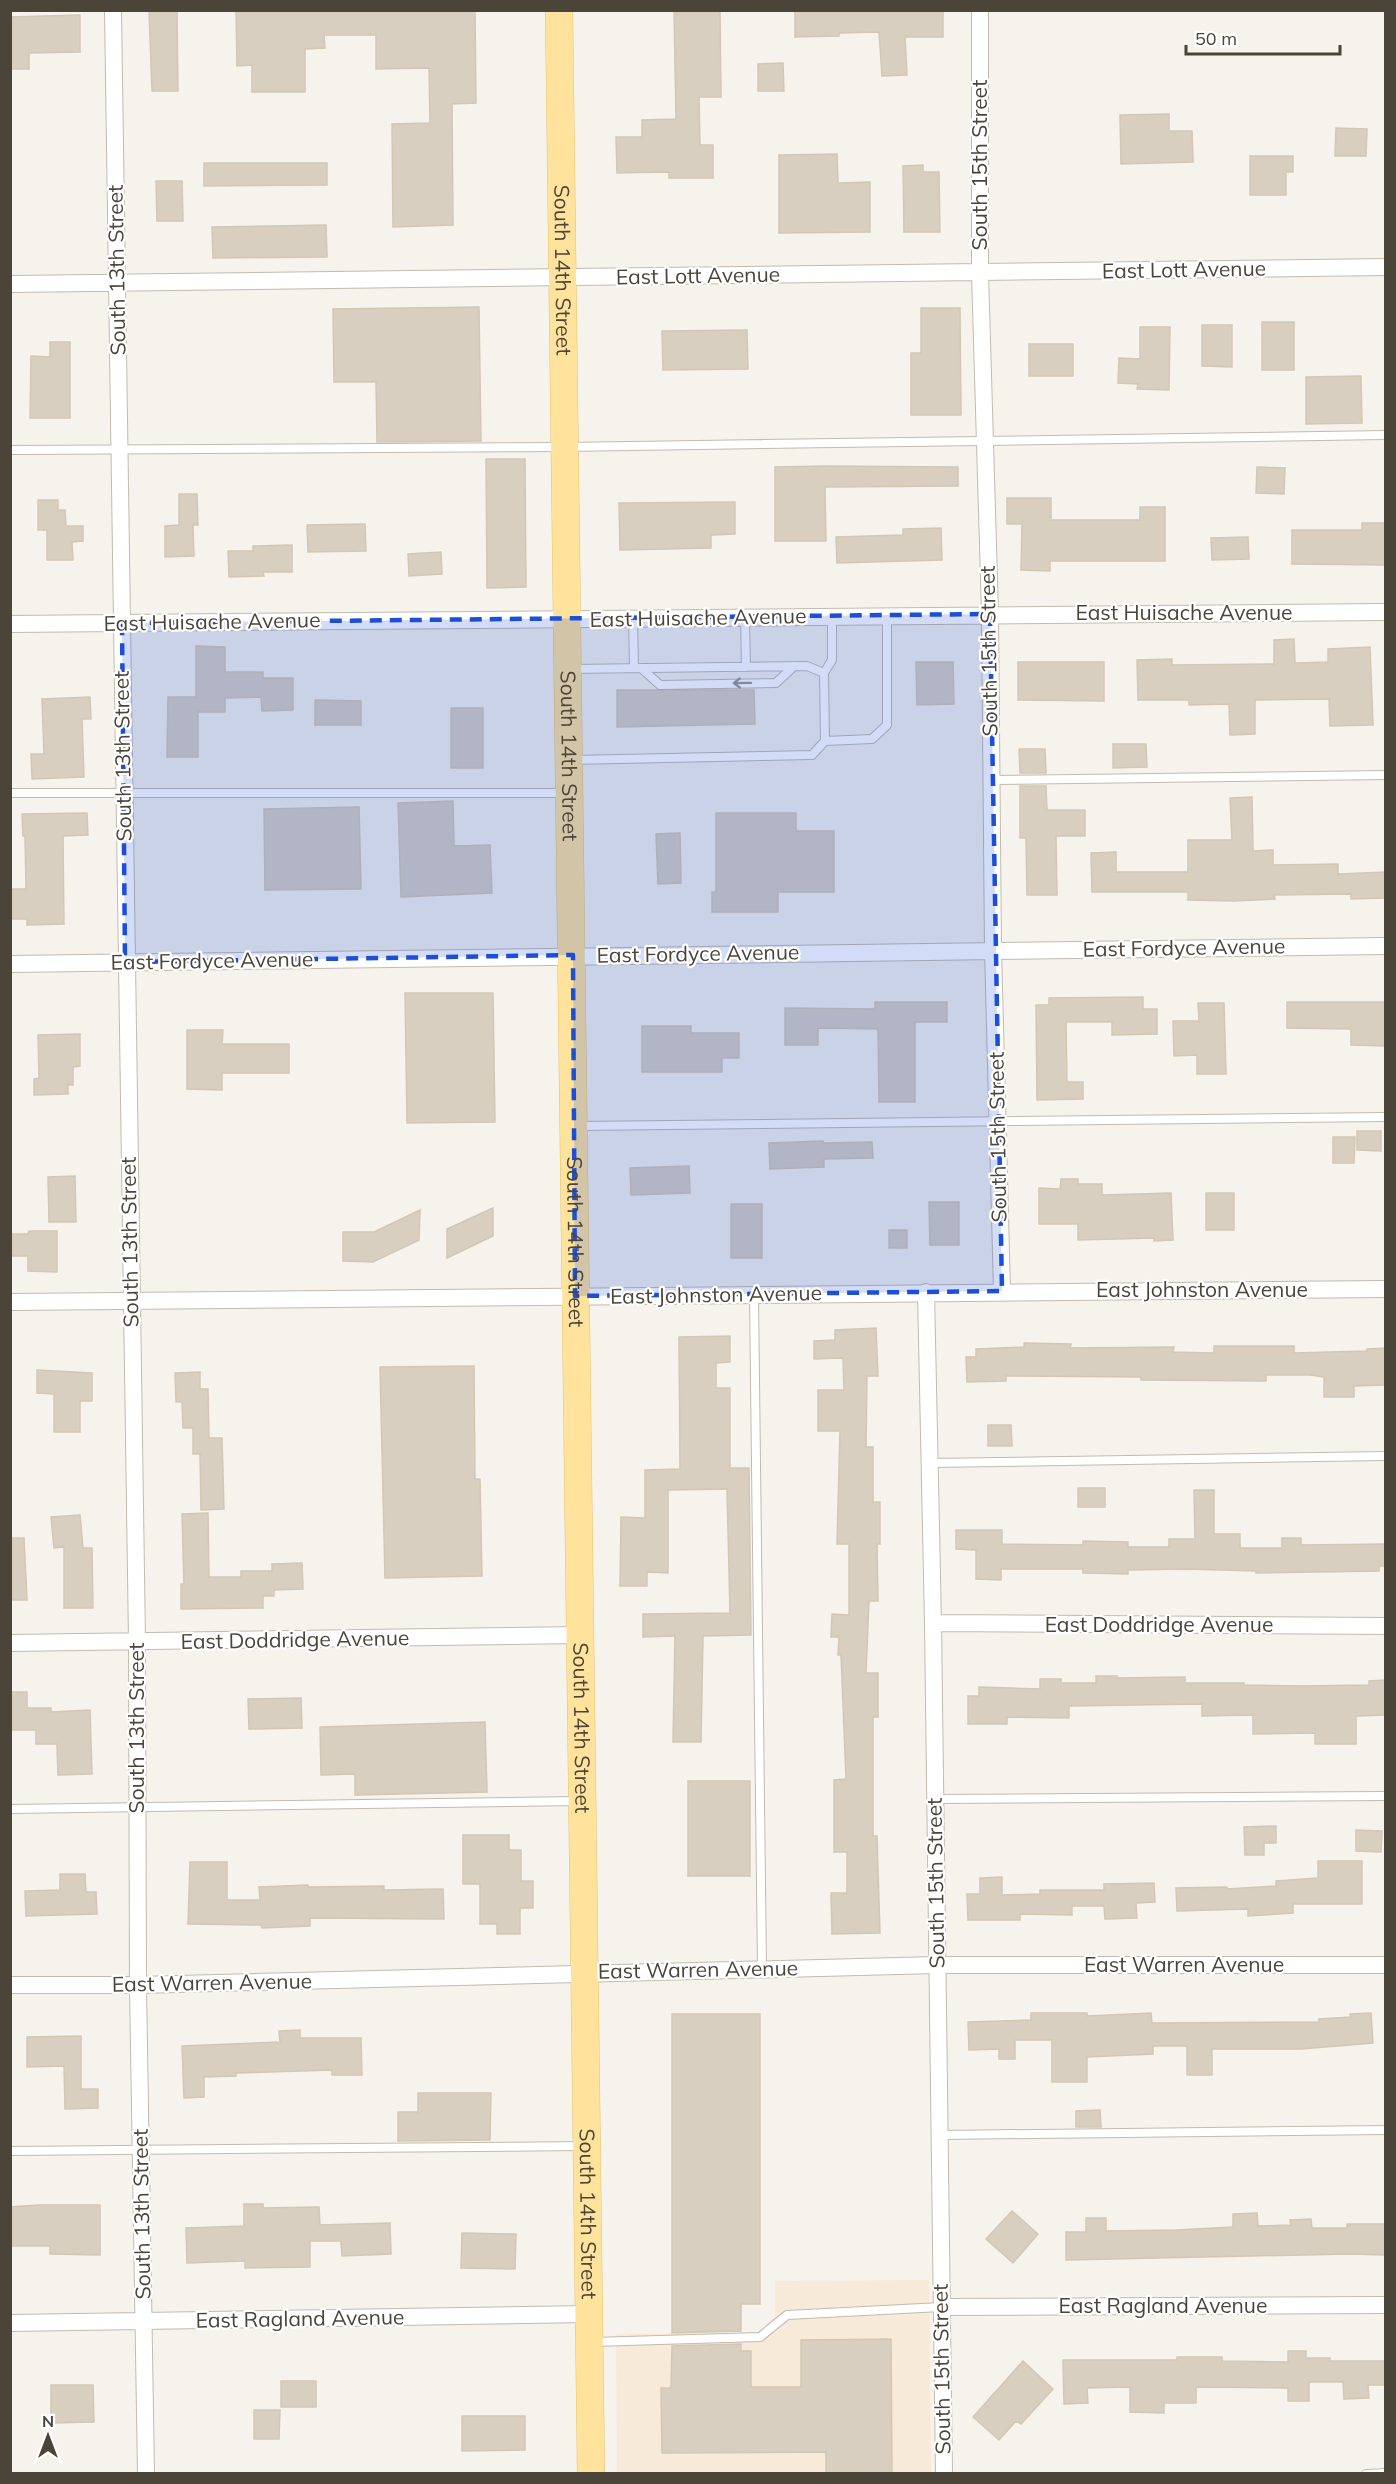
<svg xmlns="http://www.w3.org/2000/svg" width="1396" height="2484" viewBox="0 0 1396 2484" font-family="Mulish,sans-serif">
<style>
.commercial{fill:#f7ead8}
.building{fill:#d8cfc1;stroke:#d3c7b4;stroke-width:1.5}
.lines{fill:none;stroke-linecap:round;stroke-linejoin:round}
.lane-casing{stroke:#c2bbae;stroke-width:10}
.street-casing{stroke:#c2bbae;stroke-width:18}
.primary-casing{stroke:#e6c16a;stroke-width:28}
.lane{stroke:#fff;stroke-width:8}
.street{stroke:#fff;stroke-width:16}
.primary{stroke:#ffe39c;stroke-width:27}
.oneway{stroke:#9c9892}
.marked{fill:#1d4ed8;fill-opacity:0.2;stroke:#1d4ed8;stroke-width:4.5;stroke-dasharray:12 8;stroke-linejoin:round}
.labels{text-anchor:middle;stroke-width:4.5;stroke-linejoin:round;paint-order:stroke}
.street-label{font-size:21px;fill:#4b4439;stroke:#fff}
</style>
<rect width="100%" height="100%" fill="#f6f3ec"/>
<!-- commercial -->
<path class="commercial" d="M929,2280L931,2473H617L616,2334L758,2333L775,2316V2281Z"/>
<!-- building -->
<path class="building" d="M149,10H177L178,91H152Z
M236,10H475L476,103L452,104L453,225L393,227L392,124L430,123L429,68L376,69V35H324L325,48L305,49V92H252V65L237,66Z
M674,10H720L721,97H699L700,145H713V178H669V172L617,173L616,137H642V120L676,119Z
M795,10H943V37H905L907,75L882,76L879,32L839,33V36L795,37Z
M80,15V52L29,53V69H10V17Z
M783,63L784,91H758V64Z
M1169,114V131H1192L1193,162L1121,164L1120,115Z
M1336,128L1367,129L1366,156H1335Z
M837,154L838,183L870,182V232L779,233V155Z
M1250,156H1293V172H1286V195H1250Z
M204,163H327V185L204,186Z
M923,165V172H939L940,232H904L903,166Z
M156,181H182L183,221H157Z
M326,225L327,257L213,258L212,227Z
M479,307L481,441L377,442L376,382H334L333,309Z
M921,308H960L961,415H911V353H921Z
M1262,322H1294V370H1262Z
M1202,325H1232V367L1202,366Z
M1140,327H1170L1169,390L1137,389L1138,384L1118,383L1119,358L1140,359Z
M747,330L748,369L663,370L662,331Z
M50,342H70V418H30L31,356L50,357Z
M1029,344H1073V376H1029Z
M1361,376L1362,423L1306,424V377Z
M486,459H525L526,587L487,588Z
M825,466L958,467V486L825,487L826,541H775V467Z
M1257,467L1285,468L1284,494L1256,493Z
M179,494H197L198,525H193L194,556L165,557V526L179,525Z
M1007,498H1051V520H1140V507H1165V561H1050V571L1021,570L1022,524H1007Z
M38,500H58V510H65L66,526H83V541L72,542L73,560H47V530H38Z
M735,502V534L711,535V548L620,550L619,503Z
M1362,523H1386V565L1292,564V530H1362Z
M365,524L366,551L308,552L307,525Z
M941,528L942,560L837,563L836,537L903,535V529Z
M1248,537L1249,559L1212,560L1211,538Z
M292,545V572H263L264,576L229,577L228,551H253V546Z
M441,552L442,574L409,576L408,554Z
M1294,639L1295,663L1328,662V649L1370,647L1373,725L1330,726L1329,699L1255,700V734L1230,735L1229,704L1189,705V700H1138L1137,660L1172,659V665L1274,664V640Z
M196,646L225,647V672H263V678H293V710L262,711L261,697L225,698V712H198V757H167L168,697H196Z
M916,662H953L954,704L917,705Z
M1018,662H1104V701L1018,700Z
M617,690H754L755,724L617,727Z
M90,697L91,719H82L84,777L32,779L31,754H44L42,699Z
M315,700L361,701V725H315Z
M451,708H483V768H451Z
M1113,744H1146L1147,767L1113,768Z
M1019,749H1045L1046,773H1020Z
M1020,786H1046L1047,810H1085V836H1056L1057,895H1027L1026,838H1020Z
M1252,797L1253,851L1273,850V865L1338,864V874L1386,872V898L1351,899V894L1274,895L1275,899L1234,901L1188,900V892H1092L1091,853L1116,852V872H1188V840H1232L1230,798Z
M453,801L454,846L490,845L492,893L401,897L398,803Z
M359,807L361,889L265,890L264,809Z
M87,813L88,835L63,836L64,924L27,925V919H10V889H26L25,836H23L22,814Z
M716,813H796V831H834V892H778V912H712V892H716Z
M680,833L681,883L658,884L656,834Z
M405,993H493L495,1122L407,1123Z
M1143,997V1009H1157V1034L1112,1035V1022H1066L1067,1082H1083V1099L1037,1100L1036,1005H1049V998Z
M875,1002H947V1022H915V1102H879L878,1029L818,1028V1045H785V1008L875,1009Z
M1287,1002H1386V1046L1351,1045V1029L1287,1028Z
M1198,1003H1224L1226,1074H1197V1055L1174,1056L1173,1021H1199Z
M642,1026H691V1033H739V1058H722V1072H642Z
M187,1030H223L222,1044H289V1073H222V1090L187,1089Z
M80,1034V1066L73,1067V1085H68V1094L34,1095V1079L39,1078L38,1035Z
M1357,1131H1381V1151L1357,1150Z
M1333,1137H1355L1354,1163H1333Z
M823,1141V1143L872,1142L873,1158L824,1159V1167L770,1169L769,1143Z
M689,1166L690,1193L631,1195L630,1168Z
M75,1176L76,1222H49L48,1177Z
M1061,1179H1078V1184H1102V1195L1171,1193L1173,1240L1154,1241V1238L1078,1240V1224H1039V1188L1060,1189Z
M1206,1193H1234V1230H1206Z
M929,1202H959V1245H930Z
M731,1204H762V1258H731Z
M493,1208V1236L447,1258V1229Z
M420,1210L419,1240L373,1262L343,1261V1232H374Z
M889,1230H907V1248H889Z
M29,1231H57V1272L28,1271V1256H10V1234H28Z
M876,1328L878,1376H867L866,1447H873V1502H880V1544H877L878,1601H869L866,1673H878V1717H873V1836H877L880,1933L832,1934L831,1893H847V1852H834V1780L846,1779L841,1655H838L839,1637H831L832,1614L849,1615V1544H837L840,1431H818V1390H844L843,1358L814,1359V1341L835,1340V1330Z
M730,1336V1362L716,1363V1388H730V1468H749L751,1635L703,1636L701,1742H673L675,1636L643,1637V1614L730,1613L727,1489L668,1490V1573L647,1572V1586H620L621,1517L645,1518V1470L680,1469L679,1337Z
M1024,1343L1071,1344L1070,1348L1174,1347L1173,1352L1214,1353V1346H1294V1353L1367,1351V1349L1386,1348V1385L1354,1386V1397H1324V1377L1310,1375H1266V1381L1141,1380V1377L1006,1376V1381L967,1382L966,1357H976V1349L1024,1347Z
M474,1366L475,1479H480L482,1576L385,1578L380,1367Z
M37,1370L92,1373V1401H80V1432H54V1394L37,1393Z
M200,1372V1389H208L209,1438H222L224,1509L201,1510L200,1454H193V1428H183L182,1402H176L175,1373Z
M988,1425H1011L1012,1446H988Z
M1078,1488H1105V1507H1078Z
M1194,1490H1214V1534H1240V1548H1282V1538H1301V1545L1386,1544V1566H1379V1571L1256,1573V1571L1187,1569L1128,1570V1574L1083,1573V1569H1001V1580L976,1579V1550L956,1549V1530H1002V1544L1083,1545V1541L1128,1542V1547H1169V1539H1195Z
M208,1513L209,1577H241V1571H272V1564L302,1563L303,1589L274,1590V1596H263V1608L181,1609V1584H184L182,1514Z
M80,1515L83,1548H92L93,1608H64V1547L54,1548L51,1517Z
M10,1538H24L27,1600H10Z
M1096,1676H1117V1678L1185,1677V1683H1244V1685L1300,1686L1369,1685V1681L1386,1680V1715L1356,1716V1744H1315V1733L1253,1734V1715L1202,1716V1704L1069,1706V1718L1007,1717V1724H968V1696H979V1687L1040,1689V1679H1061V1683H1096Z
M10,1692H27V1708H51V1712L90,1710L92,1774L58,1775L57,1744H36V1730H10Z
M301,1698L302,1728L249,1729L248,1699Z
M485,1722L487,1792L355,1795V1774L321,1775L320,1727Z
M688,1781H750V1876H688Z
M1276,1826V1843H1264V1855H1245L1244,1827Z
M1356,1830L1382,1831L1381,1852L1356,1851Z
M463,1835H509V1850H521V1881H533V1908H520V1934H497V1924H480V1884H463Z
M1318,1861H1362V1904H1293V1913L1248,1916V1909L1177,1911L1176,1888L1227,1887V1889L1276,1886V1881L1318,1878Z
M190,1862H227V1900H260L259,1887L308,1885V1887L384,1886V1890L443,1889L444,1919L310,1918V1926L262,1928L261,1925L188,1924Z
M60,1874H85L86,1892H96L97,1914L26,1916L25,1891L60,1890Z
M1002,1877V1895L1040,1894V1890H1104V1884L1154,1883L1155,1902L1136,1903L1137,1918L1105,1919L1104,1906H1072V1915L1020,1914V1920H968L967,1894H980V1878Z
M1031,2013H1087V2016L1151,2013L1152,2023L1319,2022V2019L1351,2017L1350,2014L1371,2013L1373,2043L1301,2049H1212V2075H1187V2046H1153V2054L1087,2057V2082H1052V2040H1015V2059H999V2049L969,2050L968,2022L1031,2020Z
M672,2014H760V2304H741V2331L672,2333Z
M300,2030V2038H361L362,2075H332V2070L236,2073V2076L204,2077V2097L184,2098L182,2046L280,2042L279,2031Z
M81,2036V2089H98V2108L65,2109L64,2066L27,2067V2037Z
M418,2093H491L490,2140L398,2141V2112H418Z
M1100,2110L1101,2127H1076V2111Z
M244,2204H263V2208L319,2207L320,2225L390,2223L391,2254L342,2256L341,2241H310V2267L245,2268V2261L187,2263L186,2228L244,2226Z
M39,2205H100V2255L50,2254V2246H10V2207Z
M1012,2211L1038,2234L1013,2263L986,2239Z
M1257,2213L1258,2226L1291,2225L1290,2220L1311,2219L1312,2228H1347V2224H1386V2255L1348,2254L1066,2260V2232H1086V2218H1106V2231L1176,2230L1233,2227V2214Z
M462,2233L516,2234L515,2269L461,2268Z
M891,2339L892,2474H826V2452L662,2453L661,2388H671L672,2346L741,2344V2351H751V2387H801V2340Z
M1288,2351H1306V2358H1330V2361H1386V2385H1368L1369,2398L1344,2399L1343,2382H1309V2401H1288V2388L1196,2387V2403H1164V2413L1130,2412V2387L1087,2388L1088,2403L1064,2404L1063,2360H1177V2357H1222V2361L1288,2362Z
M1023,2361L1053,2389L1021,2424L1016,2421L999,2440L973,2417Z
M281,2381H316V2407H281Z
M51,2385H93L94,2422L51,2423Z
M254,2410H280L279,2439H254Z
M462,2416H525V2450L462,2451Z"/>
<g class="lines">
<!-- lane casing -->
<g class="lane-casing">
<path id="lane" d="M10,450L565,447L1386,435
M745,617L746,667
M633,618L634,668
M641,668L660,685L776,683L794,666
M571,669L807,666L824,673L825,741L812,755L572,760
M824,673L832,660V617
M825,741L872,739L887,725V615
M991,780L1386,775
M10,793H565
M577,1126L1386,1117
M754,1295L762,1969
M930,1463L1386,1456
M935,1799L1386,1796
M10,1809L580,1801
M939,2135L1386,2130
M10,2151L584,2146
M593,2342L760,2337L787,2315L941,2307
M1366,2474L1386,2473"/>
</g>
<!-- street casing -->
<g class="street-casing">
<path id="street" d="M113,10L137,1642L138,1985L146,2474
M980,10V273L990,614L993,950L1002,1291
M10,284L1386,267
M10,624L1386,612
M10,964L1386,946
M926,1292L933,1623L944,2474
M10,1302L1386,1289
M933,1623L1386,1626
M10,1643L580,1635
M10,1985H138L937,1965H1386
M941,2307L1386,2305
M10,2323L589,2314"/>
</g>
<!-- primary casing -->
<g class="primary-casing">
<g id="primary">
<path id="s1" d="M559,10L591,2474"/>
</g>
</g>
<!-- lane -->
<use href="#lane" class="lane"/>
<!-- street -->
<use href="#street" class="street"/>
<!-- primary -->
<use href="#primary" class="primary"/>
</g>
<!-- one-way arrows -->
<defs><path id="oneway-shaft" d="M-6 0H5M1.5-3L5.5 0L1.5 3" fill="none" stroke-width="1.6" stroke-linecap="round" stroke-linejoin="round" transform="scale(1.5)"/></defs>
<use class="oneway" href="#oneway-shaft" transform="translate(742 683) rotate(179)"/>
<!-- marked area -->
<path class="marked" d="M990,614L1002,1291L575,1296L573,955L125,962L122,623Z"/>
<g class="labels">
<!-- street labels -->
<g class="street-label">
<text transform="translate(980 165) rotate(-90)" y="7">South 15th Street</text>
<text transform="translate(117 270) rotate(-91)" y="7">South 13th Street</text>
<text dy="7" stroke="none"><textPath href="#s1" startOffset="260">South 14th Street</textPath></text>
<text transform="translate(1184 270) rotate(-1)" y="7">East Lott Avenue</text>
<text transform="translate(698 276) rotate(-1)" y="7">East Lott Avenue</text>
<text x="1184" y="620">East Huisache Avenue</text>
<text transform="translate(698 618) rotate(-1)" y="7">East Huisache Avenue</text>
<text transform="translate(212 622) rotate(-1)" y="7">East Huisache Avenue</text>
<text transform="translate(989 651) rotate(-91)" y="7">South 15th Street</text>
<text transform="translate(123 756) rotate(-91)" y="7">South 13th Street</text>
<text dy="7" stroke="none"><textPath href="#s1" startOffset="746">South 14th Street</textPath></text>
<text transform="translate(1184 948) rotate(-1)" y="7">East Fordyce Avenue</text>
<text transform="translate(698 954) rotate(-1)" y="7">East Fordyce Avenue</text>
<text transform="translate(212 961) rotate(-1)" y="7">East Fordyce Avenue</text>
<text transform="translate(998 1137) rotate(-91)" y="7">South 15th Street</text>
<text transform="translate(130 1242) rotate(-91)" y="7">South 13th Street</text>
<text dy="7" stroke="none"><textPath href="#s1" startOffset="1232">South 14th Street</textPath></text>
<text x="1202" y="1297">East Johnston Avenue</text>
<text transform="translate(716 1295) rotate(-1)" y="7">East Johnston Avenue</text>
<text x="1159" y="1632">East Doddridge Avenue</text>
<text transform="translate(295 1640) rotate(-1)" y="7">East Doddridge Avenue</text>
<text transform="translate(137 1728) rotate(-90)" y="7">South 13th Street</text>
<text dy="7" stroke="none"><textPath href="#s1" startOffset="1718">South 14th Street</textPath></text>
<text transform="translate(936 1883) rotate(-91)" y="7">South 15th Street</text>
<text x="1184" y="1972">East Warren Avenue</text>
<text transform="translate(698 1970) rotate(-1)" y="7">East Warren Avenue</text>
<text transform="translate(212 1983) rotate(-1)" y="7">East Warren Avenue</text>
<text transform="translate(142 2214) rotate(-91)" y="7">South 13th Street</text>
<text dy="7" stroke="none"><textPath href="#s1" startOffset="2204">South 14th Street</textPath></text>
<text x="1163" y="2313">East Ragland Avenue</text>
<text transform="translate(300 2319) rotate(-1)" y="7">East Ragland Avenue</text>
<text transform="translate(942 2369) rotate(-91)" y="7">South 15th Street</text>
</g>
</g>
<!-- border -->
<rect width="1396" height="2484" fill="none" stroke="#4b4439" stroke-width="24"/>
<!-- north arrow -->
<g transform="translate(48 2436)" stroke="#ffffff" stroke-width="4.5" paint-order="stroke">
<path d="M0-4.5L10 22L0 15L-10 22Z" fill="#4b4439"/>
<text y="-9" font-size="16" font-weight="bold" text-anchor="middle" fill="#4b4439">N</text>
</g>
<!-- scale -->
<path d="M1186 45v9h154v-9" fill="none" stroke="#4b4439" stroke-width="3"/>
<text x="1195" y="45" font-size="18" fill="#4b4439" stroke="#ffffff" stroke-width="4.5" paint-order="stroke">50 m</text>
</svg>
